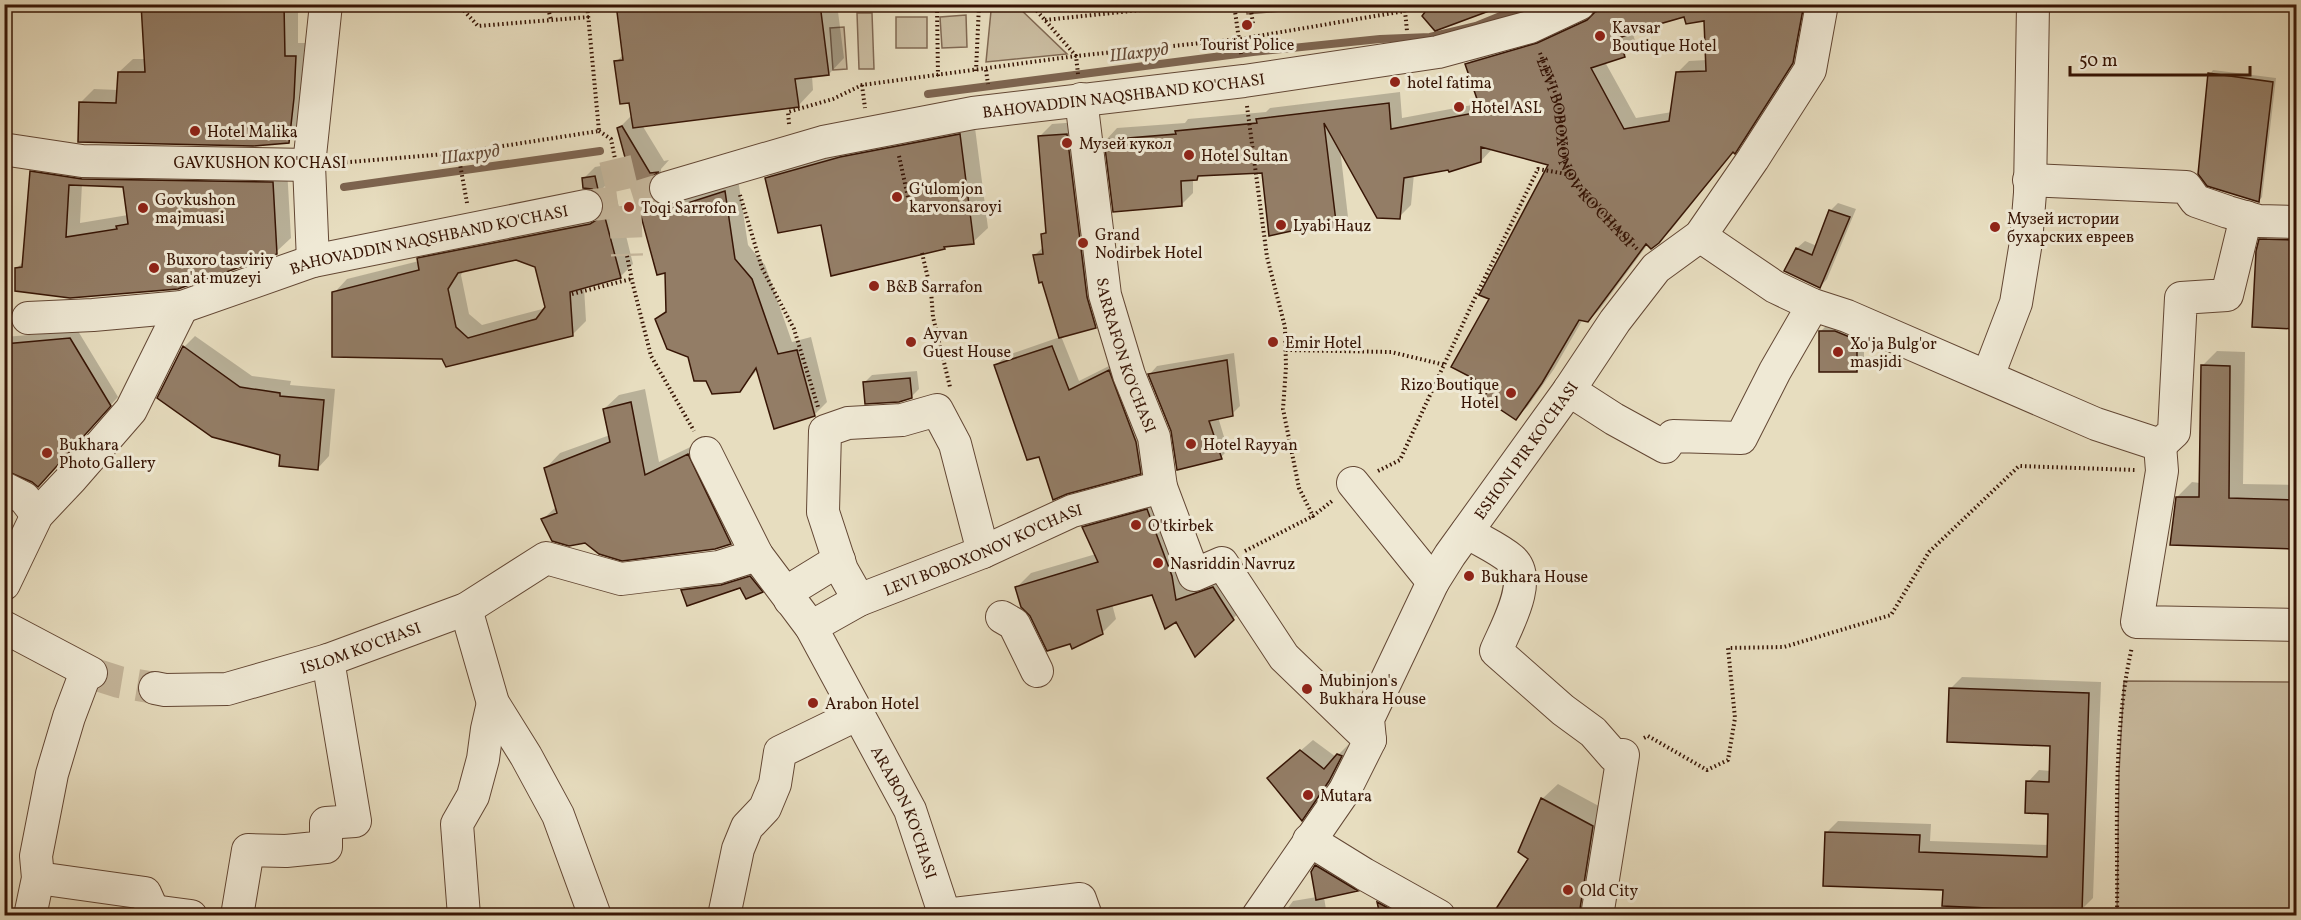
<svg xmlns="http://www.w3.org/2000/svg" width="2301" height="920" viewBox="0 0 2301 920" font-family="Vollkorn,serif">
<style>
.green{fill:#c9bb9f;stroke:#806852;stroke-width:1.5}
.shadow{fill:#0003;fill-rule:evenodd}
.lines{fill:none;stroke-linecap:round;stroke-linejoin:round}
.stream{stroke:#7d644f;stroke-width:8}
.building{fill:#937d66;stroke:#371505;stroke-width:1.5;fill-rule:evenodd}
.minor-tunnel{stroke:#c4b59a;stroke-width:32;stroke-dasharray:32 16;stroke-linecap:butt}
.minor-casing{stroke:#634734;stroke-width:34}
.path{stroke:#371505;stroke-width:4;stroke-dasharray:1.5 3;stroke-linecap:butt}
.minor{stroke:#efe9d5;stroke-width:32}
.poi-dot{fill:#8f2418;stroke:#efe9d5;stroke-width:2}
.labels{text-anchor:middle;stroke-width:6;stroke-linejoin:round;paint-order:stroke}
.poi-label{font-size:16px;fill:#371505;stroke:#efe9d5;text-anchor:start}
.street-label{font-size:16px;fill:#371505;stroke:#efe9d5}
.water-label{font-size:18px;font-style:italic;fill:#654a36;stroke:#efe9d5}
</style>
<rect width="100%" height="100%" fill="#e7ddbf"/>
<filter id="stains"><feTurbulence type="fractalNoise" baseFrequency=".00333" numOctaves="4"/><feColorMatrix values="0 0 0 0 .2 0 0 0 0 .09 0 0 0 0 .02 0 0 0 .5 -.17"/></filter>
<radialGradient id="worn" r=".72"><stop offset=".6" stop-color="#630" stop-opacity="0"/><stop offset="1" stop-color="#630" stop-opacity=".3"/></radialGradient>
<!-- green -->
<path class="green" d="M1246,4H1348V5L1247,14Z
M1006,5H1016L1067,54L986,62L991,11Z
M857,13H872L874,69H859Z
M966,15L967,47L942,48L940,17Z
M927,17V48H896V17Z
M844,27L847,69L833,70L830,28Z
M2124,681L2296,682V915H2117L2119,772Z"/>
<!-- shadow -->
<path class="shadow" d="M143,4H306L298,13V43H309L302,127L289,141L81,102L94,89L118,90L119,72L133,59H146Z
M618,4H837L844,58L829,74L812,76L813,90L798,106L642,125L664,161L669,160L661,169V179H738L748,245L765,265L792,342L811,337L827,402L814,415L758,369L739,391L707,380L657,320L667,309V271L618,129L632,115L631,101L616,62L624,54Z
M1604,4H1813L1804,50L1746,140L1734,151L1671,230L1658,242L1648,244L1600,309L1588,321L1583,319L1554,369L1528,406L1516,418L1492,387L1491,298L1550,164L1493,148L1481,161L1414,174L1411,205L1399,217L1340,148L1348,217L1336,229L1264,172L1200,175L1193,179V193L1182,204L1106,140L1117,128L1185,123L1188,119L1266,112L1270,108L1400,92L1402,118L1472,105L1478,99L1467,65L1478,53L1551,32L1599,9ZM1685,15L1706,19L1707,60L1689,61L1677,73L1672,112L1636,118L1605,62L1624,56L1636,44L1632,31Z
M2213,70L2276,78L2262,197L2259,201L2210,74Z
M974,120L988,228L973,242L946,245L944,247L822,223L767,178L781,164Z
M1078,122L1107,315L1095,327L1061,336L1079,381L1119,361L1150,462L1140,472L1039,455L996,366L1005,356L1060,337L1035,255L1044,246L1043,234L1047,230L1040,136L1052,124Z
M46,157L287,168L291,238L276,252L16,269L24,261L31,172ZM82,184L125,186L128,215L80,223Z
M606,165L610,181L599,192L583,179L595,167Z
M617,199L633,264L620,277L584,287L586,321L573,334L443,358L334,293L347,279L419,261V259L432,246L604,211ZM516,259L536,266L546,308L482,325L469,314L461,275L464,270Z
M1838,203L1856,209L1827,279L1820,287L1786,270L1797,248L1805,241L1817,246L1830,211Z
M2272,228L2296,229V239L2267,238V241L2296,242V328L2254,325L2261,240Z
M1828,324L1864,332V363L1856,370L1820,332Z
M78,331L118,397L46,478L5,469L4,337Z
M195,336L252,376L291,381L290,385L335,389L329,456L318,468L282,454L184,347Z
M2217,351L2245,352L2243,484L2296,485V547L2171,544L2177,497L2192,482L2200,483L2202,366Z
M1234,353L1240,406L1232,414L1218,417L1228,450L1221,457L1172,430L1150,374L1157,366Z
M917,371L919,389L911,397L864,383L872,375Z
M645,389L659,462L703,441L745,528L731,543L715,548L585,542L543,519L557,506L546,468L560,453L610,435L604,409L619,395Z
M1161,496L1185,562L1227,574L1247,605L1195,655L1177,620L1153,593L1112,604L1116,619L1102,633L1071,642L1017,587L1031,573L1096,554L1083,527L1097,514Z
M758,569L769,584L762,591L741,586L682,590L690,583Z
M1962,677L2101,682L2093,898L2081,910L1944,889L1826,833L1838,821L1931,824L1930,841L2049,845L2050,813L2028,782L2039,770L2051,771L2052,744L1951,688Z
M1313,740L1336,757L1350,743L1352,744L1341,767L1313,807L1302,819L1269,778Z
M1558,784L1608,811L1593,916H1494L1530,859L1542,799Z
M1321,861L1361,886L1357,890L1324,897L1327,916H1282L1293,901L1317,897L1316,866Z
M1383,898L1413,916H1381L1378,902Z"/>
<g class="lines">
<!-- stream -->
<path class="stream" d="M928,94L1253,52L1380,39L1430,37L1476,26L1530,4
M344,187L600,151"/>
</g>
<!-- building -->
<path class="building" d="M141,4H284L285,56H296L294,98L289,143L253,146L78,142L79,102L116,103L118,72H145Z
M616,4H820L829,75L795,79L799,107L633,128L629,103L620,104L614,61L623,60Z
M1431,4H1500V7L1435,31L1422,16Z
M1614,4H1804L1793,63L1735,154L1733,152L1659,243L1651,249L1646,244L1588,322L1579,320L1542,383L1516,420L1483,398L1490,387L1451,367L1489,299L1479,295L1548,165L1481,147V162L1449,172L1448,170L1404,178L1400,219L1377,218L1324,123L1337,230H1296L1269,236L1262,173L1198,176L1197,180L1181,181L1182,206L1113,212L1104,140L1176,134L1175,131L1257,123L1256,119L1389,103L1391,129L1474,113L1471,104L1478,102L1465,64L1537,43L1587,20L1595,12ZM1684,17L1686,24L1704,21L1706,71L1676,72L1669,121L1624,129L1591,68L1625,57L1619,38L1642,29Z
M2208,73L2273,82L2259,202L2207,186L2198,174Z
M622,126L650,173L659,172L653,176L649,183V192L654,201L663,206V211L725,191L735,259L752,279L778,354L797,350L815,416L774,429L756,368L740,392L712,394L706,381H694L688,357L667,349L655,319L666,312L665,273L657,275L617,128Z
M960,134L974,244L944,247L945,249L831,276L821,225L778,233L765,178L840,157Z
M1067,134L1087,297L1096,328L1059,338L1042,282L1039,283L1033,255L1043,254L1041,234L1046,233L1038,136Z
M30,171L82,179L273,182L277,254L178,289L70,298L15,291V268L22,267ZM69,185L123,187L128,224L116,226L117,229L66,237Z
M595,176L599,194L592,189L583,188L582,178Z
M603,210L621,278L570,292L573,336L446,367L442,359L332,357V292L419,270L417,258L590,224L598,219ZM516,260L535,267L545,307L536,319L468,338L456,327L448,289L458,273Z
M1829,210L1850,217L1820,288L1784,271L1796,248L1812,255Z
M2259,239L2296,240V329L2252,327L2256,251Z
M1819,331H1835L1857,340V372H1819Z
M70,338L111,406L38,487L32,482L4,470V344Z
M183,346L240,387L280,393V396L324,400L318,470L279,466L280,455L212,437L157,398Z
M1052,346L1069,390L1109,370L1136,442L1141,474L1067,494L1053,500L1039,457L1027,460L994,365Z
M1227,360L1233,416L1209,421L1222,459L1177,470L1171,431L1148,374Z
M2201,365L2230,366L2229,498L2296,500V549L2170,545L2176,497H2199Z
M910,378L912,398L899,402L865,404L863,382Z
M631,402L645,475L688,454L731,544L715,549L622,561L599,554L585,543L569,546L552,541L541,519L557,513L544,468L610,442L603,409Z
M1147,509L1172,576L1176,600L1213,587L1234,620L1195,657L1176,622L1165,629L1152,595L1097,610L1103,634L1072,649L1070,644L1047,651L1030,616L1021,607L1015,587L1098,562L1082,527Z
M750,576L763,592L746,599L740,588L687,606L681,590L721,585Z
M1949,688L2089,693L2082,912L1942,906L1943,890L1823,886L1825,832L1920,835L1919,852L2047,857L2048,814L2025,813L2026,781L2049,782L2050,746L1947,742Z
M1300,750L1324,769L1337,754L1342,756L1329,781L1302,821L1267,778Z
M1541,798L1593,826L1579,915H1492L1528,859L1518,852Z
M1315,865L1355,889L1358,891L1316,900L1311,872Z
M1377,902L1401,915H1380Z"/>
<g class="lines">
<!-- minor-tunnel -->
<path class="minor-tunnel" d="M615,159L625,201L627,256
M586,206L625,201L666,188
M91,673L119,682L155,688"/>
<!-- minor casing -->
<g class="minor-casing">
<g id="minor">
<path id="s2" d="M1081,99L1105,295L1129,375L1154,437L1161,487L1194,575L1222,563L1284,657L1370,740"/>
<path d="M9,150L82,161L309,165"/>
<path d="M2029,180L2186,187L2196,201L2228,212L2259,221L2296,222"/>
<path id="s3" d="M666,188L823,142L973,113L1244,81L1438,52L1530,27L1579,4"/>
<path d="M1700,236L1775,287L1813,305L1847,316L2096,424L2160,445L2162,471L2137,622L2296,625"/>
<path d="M313,261L309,165L326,4"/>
<path id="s4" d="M28,318L93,315L182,307L313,261L586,206"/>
<path d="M1988,376L2016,303L2026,242L2030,193L2033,4"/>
<path d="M1569,390L1614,419L1665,447L1673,436L1741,438L1775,371L1813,305"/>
<path d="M2160,445L2174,432L2181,298L2227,295L2246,217"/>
<path id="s5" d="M706,453L757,555L811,627L910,810L945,916"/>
<path d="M1353,483L1433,582"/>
<path d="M4,488L24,498L37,515"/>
<path d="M1467,532C1481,541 1498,548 1511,559C1535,579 1505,629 1496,651L1563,710L1593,732L1614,756L1623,755L1597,916"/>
<path d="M4,584L37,515L71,479L131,410L182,307"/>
<path d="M790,600L795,587L839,560"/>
<path d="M859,600L842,570L823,512L825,431L848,423L902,420L937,410L955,444L983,552"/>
<path d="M466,609L493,703L526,756L558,815L595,916"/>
<path d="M1002,617L1014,624L1037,671"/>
<path d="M4,627L91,673"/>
<path id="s6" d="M811,627L859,600L983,552L1072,511L1161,487"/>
<path id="s7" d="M155,688L165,690L227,689L328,660L466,609L546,558L621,579L719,567L757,555"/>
<path d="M1309,840L1364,874L1439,916"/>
<path d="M38,878L145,893L153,911"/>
<path d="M945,915L1080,899L1086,916"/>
<path d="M30,916L38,878L36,856L52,774L69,717L86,672"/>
<path d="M153,916V911L191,916"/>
<path d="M237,916L248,850L286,851L326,847V823L355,821L328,660"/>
<path d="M464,916L457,824L473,796L483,759L487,729L493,703"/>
<path d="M724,916L738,849L747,827L765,808L775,784L780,752L858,714"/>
<path id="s8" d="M1258,916L1345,790L1370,740L1368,719L1433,582L1450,555L1569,390L1615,321L1656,268L1700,236L1753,159L1810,70L1822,4"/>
</g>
</g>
<!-- path -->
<g class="path">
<path d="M458,4L478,26L589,17"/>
<path d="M547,4L551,20"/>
<path d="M1031,4L1076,56L1078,74"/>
<path d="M1234,4L1241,54"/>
<path d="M1250,4L1253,24"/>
<path d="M1405,4V11"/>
<path d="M876,7L978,6"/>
<path d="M937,7L938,76"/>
<path d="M1045,20L1198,4"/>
<path id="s1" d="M1540,53L1559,103L1565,162L1578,187L1637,249"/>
<path d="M986,70L988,84"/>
<path d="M976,71L979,5"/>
<path d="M862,85L865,108"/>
<path d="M1247,106L1267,257L1285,327L1286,367L1283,409L1299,488L1313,516L1332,501"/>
<path d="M789,124L788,112L833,99L862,85L1076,56L1240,39L1405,11L1407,31"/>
<path d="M599,131L611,139L615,159"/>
<path d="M458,153L467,203"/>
<path d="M899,156L909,202"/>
<path d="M337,163L458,153L599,131L587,4"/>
<path d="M740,195L762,268L794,329L818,407"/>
<path d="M922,253L931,291L933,317L950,387"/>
<path d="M627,256L633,285L651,356L694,431"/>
<path d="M572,294L631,279"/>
<path d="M1286,350L1391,352L1445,365"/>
<path d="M1378,471L1400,460L1473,302L1538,169L1572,175"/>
<path d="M1245,551L1313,516"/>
<path d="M1644,738L1648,736L1707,770L1728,760L1735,718L1728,648L1784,647L1891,615L1929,552L2019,466L2135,470"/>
<path d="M2117,916C2118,827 2112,734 2132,647"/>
</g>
<!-- minor -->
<use href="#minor" class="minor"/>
</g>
<!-- markers -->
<g class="poi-dot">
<circle cx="1247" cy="25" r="6"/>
<circle cx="1600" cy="36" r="6"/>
<circle cx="1395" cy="82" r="6"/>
<circle cx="1459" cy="107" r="6"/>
<circle cx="195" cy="131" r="6"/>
<circle cx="1067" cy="143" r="6"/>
<circle cx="1189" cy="155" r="6"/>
<circle cx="897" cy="197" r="6"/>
<circle cx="629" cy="207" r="6"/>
<circle cx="143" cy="208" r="6"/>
<circle cx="1281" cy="225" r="6"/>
<circle cx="1995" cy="227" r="6"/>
<circle cx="1083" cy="243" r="6"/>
<circle cx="154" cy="268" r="6"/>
<circle cx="874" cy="286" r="6"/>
<circle cx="911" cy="342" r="6"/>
<circle cx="1273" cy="342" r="6"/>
<circle cx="1838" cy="352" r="6"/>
<circle cx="1511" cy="393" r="6"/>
<circle cx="1191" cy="444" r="6"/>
<circle cx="47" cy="453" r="6"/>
<circle cx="1136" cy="525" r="6"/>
<circle cx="1158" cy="563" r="6"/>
<circle cx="1469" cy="576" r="6"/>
<circle cx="1307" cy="689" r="6"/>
<circle cx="813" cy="703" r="6"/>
<circle cx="1308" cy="795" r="6"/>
<circle cx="1568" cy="890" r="6"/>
</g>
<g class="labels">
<!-- poi labels -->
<g class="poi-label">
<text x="1612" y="33">Kavsar<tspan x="1612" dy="18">Boutique Hotel</tspan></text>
<text x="1247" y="50" text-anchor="middle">Tourist Police</text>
<text x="1407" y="88">hotel fatima</text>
<text x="1471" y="113">Hotel ASL</text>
<text x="207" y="137">Hotel Malika</text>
<text x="1079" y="149">Музей кукол</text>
<text x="1201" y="161">Hotel Sultan</text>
<text x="909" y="194">Gʻulomjon<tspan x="909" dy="18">karvonsaroyi</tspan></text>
<text x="155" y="205">Govkushon<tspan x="155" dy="18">majmuasi</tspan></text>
<text x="641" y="213">Toqi Sarrofon</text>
<text x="2007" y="224">Музей истории<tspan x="2007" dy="18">бухарских евреев</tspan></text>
<text x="1293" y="231">Lyabi Hauz</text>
<text x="1095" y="240">Grand<tspan x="1095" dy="18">Nodirbek Hotel</tspan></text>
<text x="166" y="265">Buxoro tasviriy<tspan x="166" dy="18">san'at muzeyi</tspan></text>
<text x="886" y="292">B&amp;B Sarrafon</text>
<text x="923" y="339">Ayvan<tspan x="923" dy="18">Guest House</tspan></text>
<text x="1285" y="348">Emir Hotel</text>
<text x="1850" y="349">Xo'ja Bulg'or<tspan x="1850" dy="18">masjidi</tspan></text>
<text x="1499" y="390" text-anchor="end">Rizo Boutique<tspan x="1499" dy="18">Hotel</tspan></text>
<text x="59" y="450">Bukhara<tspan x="59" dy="18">Photo Gallery</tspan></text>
<text x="1203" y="450">Hotel Rayyan</text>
<text x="1148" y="531">O'tkirbek</text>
<text x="1170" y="569">Nasriddin Navruz</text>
<text x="1481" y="582">Bukhara House</text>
<text x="1319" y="686">Mubinjon's<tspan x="1319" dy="18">Bukhara House</tspan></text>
<text x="825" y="709">Arabon Hotel</text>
<text x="1320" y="801">Mutara</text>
<text x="1580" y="896">Old City</text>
</g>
<!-- street labels -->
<g class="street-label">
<text dy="6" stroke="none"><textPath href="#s3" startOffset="468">BAHOVADDIN NAQSHBAND KO'CHASI</textPath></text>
<text dy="6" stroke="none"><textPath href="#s1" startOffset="112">LEVI BOBOXONOV KO'CHASI</textPath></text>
<text x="260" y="168">GAVKUSHON KO'CHASI</text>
<text dy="6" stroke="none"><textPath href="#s4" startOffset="411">BAHOVADDIN NAQSHBAND KO'CHASI</textPath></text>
<text dy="6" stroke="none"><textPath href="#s2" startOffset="261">SARRAFON KO'CHASI</textPath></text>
<text dy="6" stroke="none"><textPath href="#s8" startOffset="543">ESHONI PIR KO'CHASI</textPath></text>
<text dy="6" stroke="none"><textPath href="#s6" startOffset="189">LEVI BOBOXONOV KO'CHASI</textPath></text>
<text dy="6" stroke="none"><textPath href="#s7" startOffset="212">ISLOM KO'CHASI</textPath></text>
<text dy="6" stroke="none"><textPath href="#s5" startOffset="412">ARABON KO'CHASI</textPath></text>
</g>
<!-- water labels -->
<g class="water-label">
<text transform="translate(1139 52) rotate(-7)" y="6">Шахруд</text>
<text transform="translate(470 154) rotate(-8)" y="6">Шахруд</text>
</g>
</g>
<!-- margin -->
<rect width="2301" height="920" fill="none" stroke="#e7ddbf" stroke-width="24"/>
<rect x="6" y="6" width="2289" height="908" fill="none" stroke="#371505" stroke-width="3"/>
<rect x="12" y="12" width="2277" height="896" fill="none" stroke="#371505" stroke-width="1.5"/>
<!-- scale -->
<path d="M2070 66v9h180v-9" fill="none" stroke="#371505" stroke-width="3"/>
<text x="2079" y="66" font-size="18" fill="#371505" stroke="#efe9d5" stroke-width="4.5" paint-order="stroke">50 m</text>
<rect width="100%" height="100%" filter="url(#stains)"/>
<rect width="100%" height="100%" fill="url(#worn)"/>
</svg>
